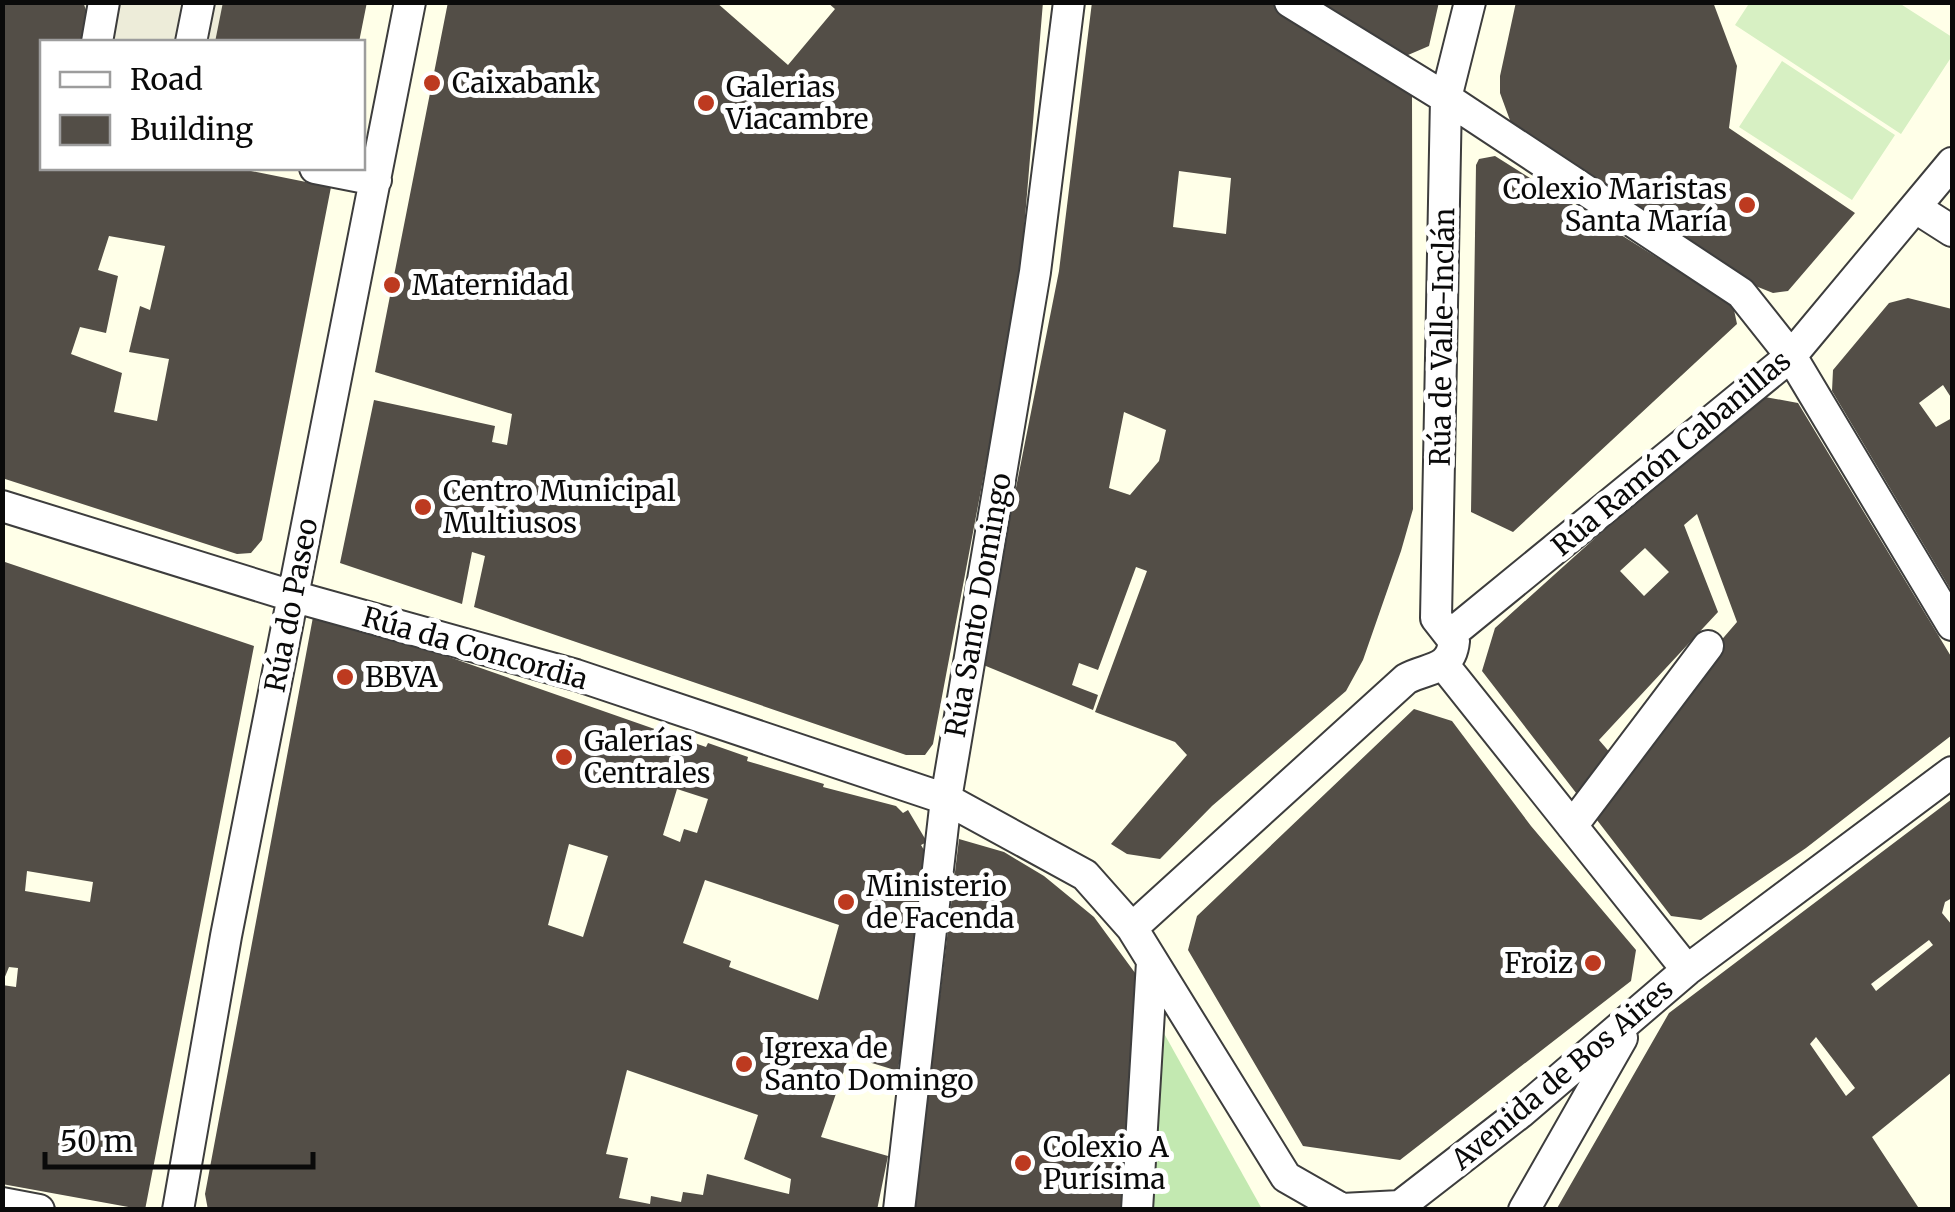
<svg xmlns="http://www.w3.org/2000/svg" width="1955" height="1212" viewBox="0 0 1955 1212" font-family="Merriweather,serif">
<style>
.green{fill:#c3e9b1}
.pitch{fill:#d7f0c3}
.plaza{fill:#edecd9}
.building{fill:#534e47;fill-rule:evenodd}
.lines{fill:none;stroke-linecap:round;stroke-linejoin:round}
.street-casing{stroke:#3d3d3d;stroke-width:34}
.street{stroke:#fff;stroke-width:30}
.poi-dot{fill:#bd3a20;stroke:#fff;stroke-width:4}
.labels{text-anchor:middle;stroke-width:10;stroke-linejoin:round;paint-order:stroke}
.poi-label{font-size:28px;fill:#0a0a0a;stroke:#fff;text-anchor:start}
.street-label{font-size:28px;fill:#0a0a0a;stroke:#fff}
</style>
<rect width="100%" height="100%" fill="#ffffe8"/>
<!-- green -->
<path class="green" d="M1161,1028L1262,1209H1151Z"/>
<!-- pitch -->
<path class="pitch" d="M1750,2L1899,3L1952,37V56L1901,134L1735,25Z
M1782,61L1895,135L1852,200L1739,127Z"/>
<!-- plaza -->
<path class="plaza" d="M83,3H223L215,42H83L88,15Z"/>
<!-- building -->
<path class="building" d="M2,2H83L88,15L83,42H42V168H236L331,187L262,540L251,553L237,554L2,478ZM109,236L165,246L150,310L140,306L129,352L169,359L157,421L114,412L122,373L71,354L80,327L106,333L118,276L98,270Z
M223,2H367L359,42H215Z
M448,2H716L788,65L835,9L827,2H1043L1023,242L1008,347L933,744L925,755H906L474,607L485,556L472,552L462,604L340,563L374,400L495,426L492,442L507,445L512,414L375,372Z
M1092,2H1271L1408,89L1412,96L1413,509L1401,551L1363,660L1346,691L1212,806L1160,859L1127,854L1111,844L1187,755L1175,742L1095,712L1147,571L1136,567L1098,670L1079,663L1072,685L1098,695L1093,710L981,664L1059,271ZM1179,171L1231,178L1226,234L1173,227ZM1124,412L1166,430L1159,461L1130,495L1109,488Z
M1316,2H1439L1429,46L1401,58Z
M1516,2H1713L1737,66L1729,128L1855,213L1788,291L1773,293L1753,285L1511,123L1500,93V76Z
M1495,156L1733,305L1737,324L1513,532L1471,512L1476,165L1479,159Z
M1908,298L1952,309V399L1943,385L1919,403L1936,427L1952,418V592L1832,391L1833,370L1889,303Z
M1754,395L1798,403L1952,658V735L1806,848L1701,920L1671,916L1482,671L1495,628ZM1697,514L1737,622L1680,688L1625,770L1599,740L1718,612L1684,525ZM1645,548L1669,572L1644,596L1620,571Z
M2,561L254,646L145,1210L2,1184V985L16,987L18,968L9,967L2,984ZM27,871L93,882L90,902L25,891Z
M313,617L409,643L706,747L708,743L748,757L747,761L824,784L823,787L896,806L903,813L908,810L927,842L921,845L927,855L898,1071L849,1056L821,1137L888,1156L877,1210H208L205,1194ZM677,789L708,799L697,833L684,829L680,842L663,835ZM569,844L608,856L583,937L548,925ZM705,880L839,925L818,1000L729,967L731,961L683,943ZM627,1070L758,1115L744,1159L791,1179L789,1194L707,1174L703,1195L683,1192L681,1202L651,1196L650,1204L619,1198L628,1158L606,1154Z
M1414,709L1452,721L1531,826L1636,950L1631,981L1400,1160L1303,1146L1188,950L1197,916Z
M1952,799V898L1945,902L1942,913L1952,925V1072L1872,1137L1920,1210H1556L1669,1013ZM1929,940L1933,945L1876,991L1871,984ZM1816,1037L1855,1088L1846,1096L1810,1044Z
M959,839L1004,852L1044,876L1094,917L1138,977L1125,1210H914Z"/>
<g class="lines">
<!-- street casing -->
<g class="street-casing">
<path id="street" d="M1290,2L1446,98L1741,293L1791,356L1952,625
M97,42L104,2
M191,42L199,2
M315,168L376,180
M1916,208L1952,231
M2,506L292,596L576,675L946,799L1085,875L1132,928L1286,1177L1342,1209L1400,1206L1520,1113L1687,970L1952,772
M1451,634L1791,356L1952,163
M1443,664L1687,970
M1572,826L1708,646
M1132,928L1406,679C1427,667 1451,672 1454,641L1436,618L1446,98L1470,2
M2,1203L39,1210
M178,1210L226,936L410,2
M899,1210L946,799L1035,272L1069,2
M1137,1210L1152,962
M1524,1210L1622,1038"/>
</g>
<!-- street -->
<use href="#street" class="street"/>
</g>
<!-- markers -->
<g class="poi-dot">
<circle cx="432" cy="83" r="10"/>
<circle cx="706" cy="103" r="10"/>
<circle cx="1747" cy="205" r="10"/>
<circle cx="392" cy="285" r="10"/>
<circle cx="423" cy="507" r="10"/>
<circle cx="345" cy="677" r="10"/>
<circle cx="564" cy="757" r="10"/>
<circle cx="846" cy="902" r="10"/>
<circle cx="1593" cy="963" r="10"/>
<circle cx="744" cy="1064" r="10"/>
<circle cx="1023" cy="1163" r="10"/>
</g>
<g class="labels">
<!-- poi labels -->
<g class="poi-label">
<text x="452" y="93">Caixabank</text>
<text x="726" y="97">Galerias<tspan x="726" dy="32">Viacambre</tspan></text>
<text x="1727" y="199" text-anchor="end">Colexio Maristas<tspan x="1727" dy="32">Santa María</tspan></text>
<text x="412" y="295">Maternidad</text>
<text x="443" y="501">Centro Municipal<tspan x="443" dy="32">Multiusos</tspan></text>
<text x="365" y="687">BBVA</text>
<text x="584" y="751">Galerías<tspan x="584" dy="32">Centrales</tspan></text>
<text x="866" y="896">Ministerio<tspan x="866" dy="32">de Facenda</tspan></text>
<text x="1573" y="973" text-anchor="end">Froiz</text>
<text x="764" y="1058">Igrexa de<tspan x="764" dy="32">Santo Domingo</tspan></text>
<text x="1043" y="1157">Colexio A<tspan x="1043" dy="32">Purísima</tspan></text>
</g>
<!-- street labels -->
<g class="street-label">
<text transform="translate(1442 337) rotate(-89)" y="10">Rúa de Valle-Inclán</text>
<text transform="translate(1671 453) rotate(-40)" y="10">Rúa Ramón Cabanillas</text>
<text transform="translate(291 605) rotate(-79)" y="10">Rúa do Paseo</text>
<text transform="translate(978 605) rotate(-80)" y="10">Rúa Santo Domingo</text>
<text transform="translate(475 648) rotate(16)" y="10">Rúa da Concordia</text>
<text transform="translate(1562 1074) rotate(-40)" y="10">Avenida de Bos Aires</text>
</g>
</g>
<!-- border -->
<rect width="1955" height="1212" fill="none" stroke="#0a0a0a" stroke-width="10"/>
<!-- legend -->
<rect x="40" y="40" width="325" height="130" fill="#ffffff" stroke="#9d9d9d" stroke-width="2.5"/>
<rect x="60" y="72" width="50" height="15" fill="#ffffff" stroke="#9d9d9d" stroke-width="2.5"/>
<text x="130" y="90" font-size="30" fill="#0a0a0a">Road</text>
<rect x="60" y="115" width="50" height="30" fill="#534e47" stroke="#9d9d9d" stroke-width="2.5"/>
<text x="130" y="140" font-size="30" fill="#0a0a0a">Building</text>
<!-- scale -->
<path d="M45 1152v15h268v-15" fill="none" stroke="#0a0a0a" stroke-width="5"/>
<text x="60" y="1152" font-size="30" fill="#0a0a0a" stroke="#ffffff" stroke-width="8" paint-order="stroke">50 m</text>
</svg>
